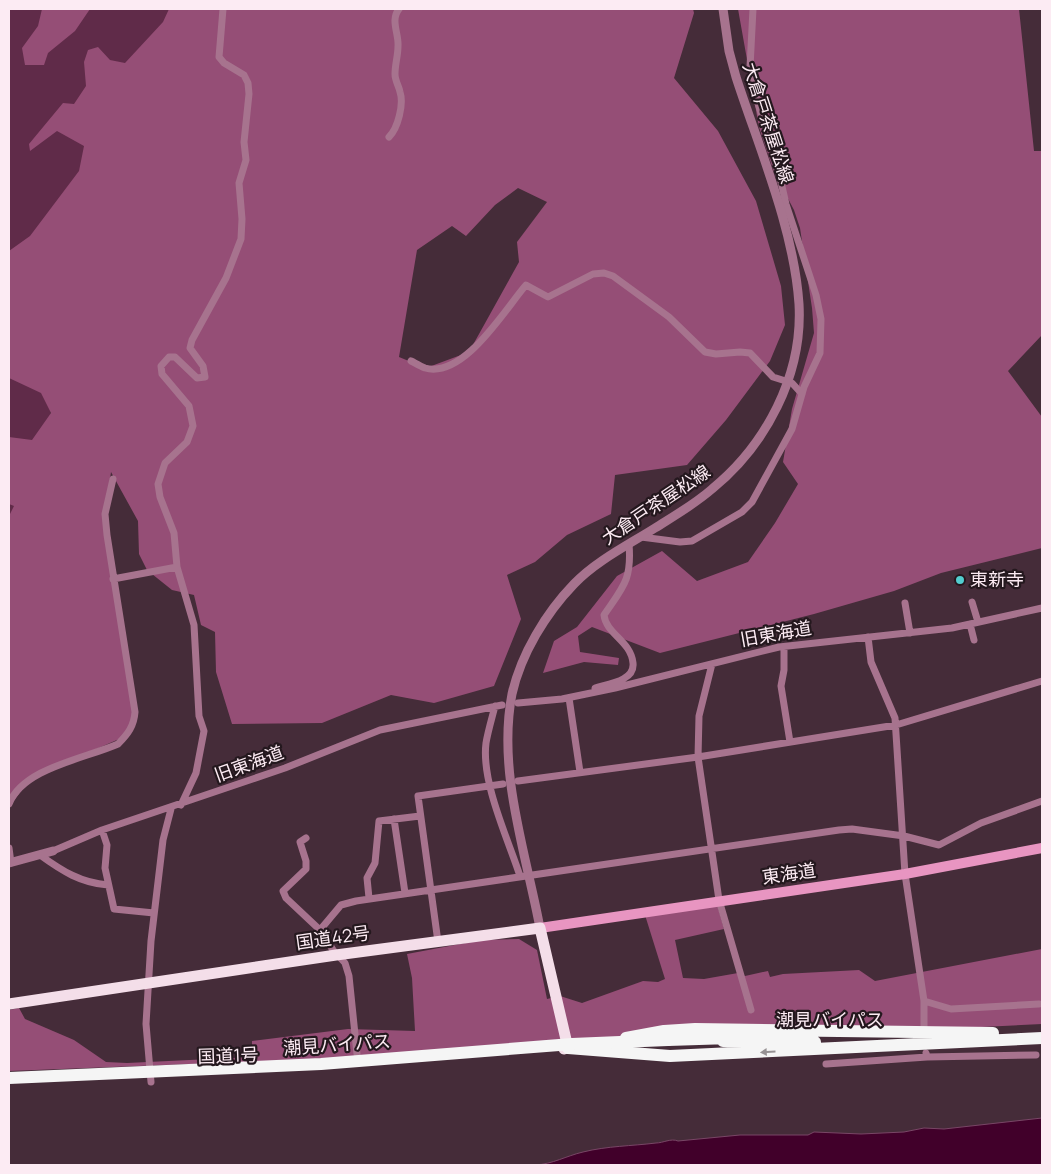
<svg xmlns="http://www.w3.org/2000/svg" width="1051" height="1174" viewBox="0 0 1051 1174" font-family="Manrope,'Noto Sans JP',sans-serif">
<style>
.green{fill:#602b49}
.forest{fill:#954e76;fill-rule:evenodd}
.water{fill:#41002a;stroke:#794666}
.lines{fill:none;stroke-linecap:round;stroke-linejoin:round}
.minor{stroke:#a7738e;stroke-width:7}
.tertiary{stroke:#a7738e;stroke-width:9}
.secondary{stroke:#e895c1;stroke-width:10}
.trunk{stroke:#f4dee9;stroke-width:11}
.motorway{stroke:#f5f5f5;stroke-width:12}
.motorway-bridge{stroke:#f5f5f5;stroke-width:12}
.oneway{fill:#979294}
.poi-dot{fill:#52cdcf;stroke:#24181e;stroke-width:2}
.labels{text-anchor:middle;stroke-width:4.5;stroke-linejoin:round;paint-order:stroke}
.street-label{font-size:18px;fill:#fcebf3;stroke:#24181e}
.poi-label{font-size:18px;fill:#fcebf3;stroke:#24181e;text-anchor:start}
</style>
<rect width="100%" height="100%" fill="#452c39"/>
<!-- green -->
<path class="green" d="M9,9H199L9,287Z
M9,374L46,382L59,470L9,535Z"/>
<!-- forest -->
<path class="forest" d="M42,9H90L75,31L48,53L44,65H25L22,48L38,26Z
M169,9H693L694,13L674,78L718,131L756,201L781,286L785,325L770,361L726,420L687,465L615,475L611,514L567,535L535,562L507,575L521,619L494,686L434,703L391,695L322,723L232,724L216,672L215,632L201,625L194,595L172,590L147,570L139,554L138,521L111,472L105,514L134,716L126,736L32,777L9,807V516L14,506L9,504V437L32,440L51,413L41,393L9,378V251L30,236L79,171L84,146L57,131L30,151L29,144L63,103L74,104L86,86L84,62L88,50L98,47L110,60L125,63L163,22ZM518,188L547,202L517,242L519,262L469,352L426,368L399,357L417,250L452,226L466,236L495,205Z
M738,9H1019L1034,151H1042V335L1008,371L1042,417V548L941,573L894,591L814,614L660,653L592,627L578,636L580,652L619,658L618,665L584,662L543,673L554,641L577,627L617,576L662,551L697,581L748,562L775,523L798,484L783,462L792,409L814,333L812,308L800,228L794,210L774,172L759,127Z
M717,904L724,929L675,940L683,978L704,979L738,973L745,976L768,971L770,977L783,974L859,970L875,981L1042,949V1024L349,1058L9,1071V1010L19,1008L25,1019L74,1040L106,1062L127,1063L252,1057V1041L348,1029L415,1031L412,978L407,954L481,940L519,939L537,950L547,999L560,996L582,1003L643,981L658,982L665,979L645,915Z"/>
<!-- water -->
<path class="water" d="M1042,1118V1165H535C553,1164 566,1156 583,1152C607,1146 632,1146 656,1143C663,1143 671,1138 678,1141L740,1135H808L814,1132L861,1134L904,1132L924,1128L944,1129Z"/>
<g class="lines">
<!-- minor -->
<path class="minor" d="M389,137C398,128 404,104 400,92C399,86 395,81 395,74C395,64 398,56 398,46C399,34 390,20 399,9
M411,361C415,363 420,366 425,368C464,379 505,309 526,285L548,297L593,274L604,273L613,276L669,317L705,352L716,354L740,352L750,353L773,377L792,383L802,394
M641,537L680,542L692,541L742,512L752,502L792,429L804,387L820,353L821,319L816,295L786,204L776,160L754,91L750,67L753,9
M113,579L177,567
M972,602L978,622
M905,603L910,633
M970,624L974,640
M868,637L871,662L895,718L905,874L924,1001V1027
M784,647V670L781,686L790,742
M712,664L699,716L698,757L719,900L751,1010
M595,692V688C608,684 635,681 633,663C631,641 606,634 604,615C623,587 632,580 629,544
M569,698L580,772
M518,703L562,699L615,688L779,647L952,628L1042,608
M495,706C492,718 488,731 486,743C481,782 508,839 520,876
M518,781L698,757L896,725L1042,681
M9,804C23,768 84,759 118,744C128,734 134,726 135,712L107,535L105,514L113,479
M181,805L196,773L204,731L199,716L194,625L177,567L174,533L160,497L158,484L165,463L187,442L193,426L189,406L162,374L161,366L169,357H175L197,378L205,377L203,366L190,348L192,340L226,278L241,239L242,219L239,183L246,160L244,142L249,94L248,83L244,75L224,63L219,57L223,9
M394,819L405,893
M102,830L107,845L105,868L114,909L154,913
M306,838L300,842L306,861V869L283,891L286,898L320,930L333,950L345,963L349,976L357,1054
M9,848L11,863
M53,851L102,830L285,768L380,730L502,705
M40,855C62,871 81,883 108,885
M369,898L367,878L375,863L379,821L420,816
M320,930L341,905L356,901L839,830L852,829L904,836L939,845L981,823L1042,801
M438,942L418,796L503,784
M924,1001L951,1009L1039,1004
M927,1057L1036,1055
M826,1064L927,1057L926,1053
M151,1082L146,1024L151,941L163,840L171,809"/>
<!-- tertiary -->
<path class="tertiary" d="M9,863L53,851
M540,928C526,853 497,771 512,694C521,654 546,613 574,584C596,561 628,545 655,528C674,516 695,504 712,489C766,445 803,375 799,304C794,229 759,148 736,77L729,51L723,9"/>
<!-- secondary -->
<path class="secondary" d="M540,928L905,874L1042,848"/>
<!-- trunk -->
<path class="trunk" d="M9,1004L336,955L540,928L568,1048L564,1049"/>
<!-- motorway -->
<path class="motorway" d="M626,1038L664,1031L695,1029L993,1033
M668,1040L730,1038
M723,1041L815,1042
M568,1048L670,1056L1042,1038"/>
<!-- motorway-bridge -->
<path class="motorway-bridge" d="M9,1078L321,1064L572,1044L668,1040"/>
</g>
<!-- one-way arrows -->
<defs><path id="oneway-solid" d="M-6-.8H1V-3.2L6.5 0L1 3.2V.8H-6Z" transform="scale(1.25)"/></defs>
<use class="oneway" href="#oneway-solid" transform="translate(768 1052) rotate(177)"/>
<!-- markers -->
<circle class="poi-dot" cx="960" cy="580" r="5"/>
<g class="labels">
<!-- street labels -->
<g class="street-label">
<text transform="translate(768 123) rotate(72)" y="6">大倉戸茶屋松線</text>
<text transform="translate(656 505) rotate(-34)" y="6">大倉戸茶屋松線</text>
<text transform="translate(776 634) rotate(-10)" y="6">旧東海道</text>
<text transform="translate(249 764) rotate(-20)" y="6">旧東海道</text>
<text transform="translate(789 874) rotate(-8)" y="6">東海道</text>
<text transform="translate(333 938) rotate(-8)" y="6">国道42号</text>
<text x="830" y="1026">潮見バイパス</text>
<text transform="translate(337 1045) rotate(-4)" y="6">潮見バイパス</text>
<text transform="translate(228 1056) rotate(-2)" y="6">国道1号</text>
</g>
<!-- poi labels -->
<g class="poi-label">
<text x="970" y="586">東新寺</text>
</g>
</g>
<!-- border -->
<rect width="1051" height="1174" fill="none" stroke="#fcebf3" stroke-width="20"/>
</svg>
